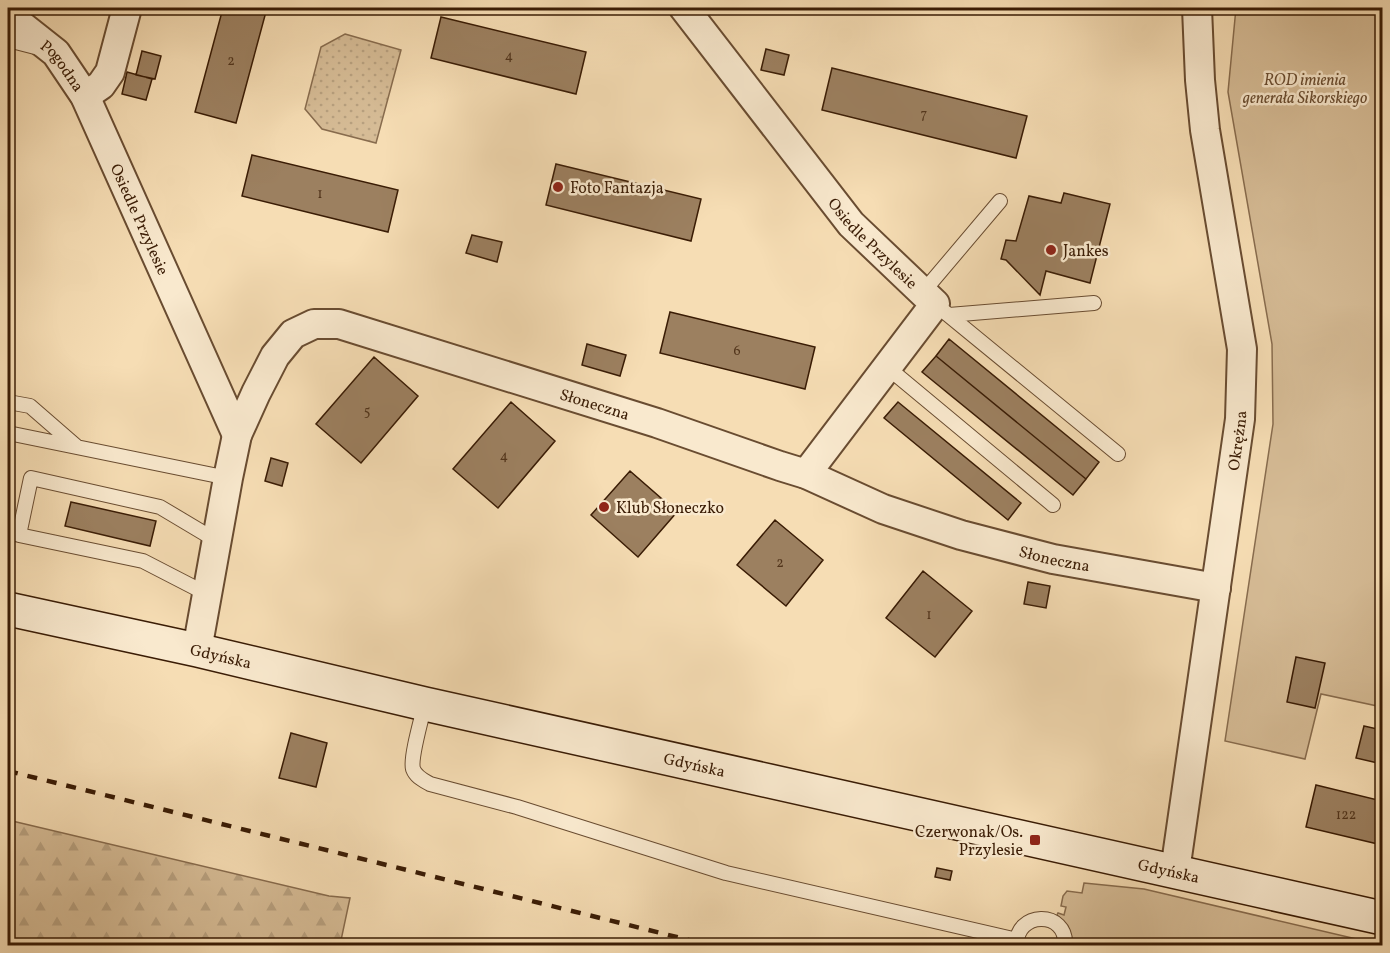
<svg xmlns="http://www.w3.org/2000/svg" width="1390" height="953" viewBox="0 0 1390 953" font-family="Vollkorn,serif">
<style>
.green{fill:#d6bc96;stroke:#886c4e;stroke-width:1.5}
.forest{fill:url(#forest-firs);stroke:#886c4e;stroke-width:1.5}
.park{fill:url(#park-dots);stroke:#886c4e;stroke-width:1.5}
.building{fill:#9c8060;stroke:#3a1c05;stroke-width:1.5}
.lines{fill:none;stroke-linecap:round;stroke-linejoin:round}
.lane-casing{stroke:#694c31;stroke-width:16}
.street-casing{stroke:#694c31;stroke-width:32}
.secondary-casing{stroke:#3a1c05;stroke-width:36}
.lane{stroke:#f9e9ce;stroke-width:14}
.street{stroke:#f9e9ce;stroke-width:28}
.secondary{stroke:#f9e9ce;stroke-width:33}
.rail{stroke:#3a1c05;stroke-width:4.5;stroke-dasharray:10 10;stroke-linecap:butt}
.poi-dot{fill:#8f2418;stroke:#f9e9ce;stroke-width:2}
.labels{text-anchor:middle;stroke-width:5;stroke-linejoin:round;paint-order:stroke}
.number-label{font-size:14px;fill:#52351c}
.street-label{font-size:16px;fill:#3a1c05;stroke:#f9e9ce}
.park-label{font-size:16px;font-style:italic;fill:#694c30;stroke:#f9e9ce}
.poi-label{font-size:16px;fill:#3a1c05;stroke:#f9e9ce;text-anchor:start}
</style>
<defs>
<pattern id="forest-firs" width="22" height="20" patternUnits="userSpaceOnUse" patternTransform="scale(1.5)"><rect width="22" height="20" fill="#d6bc96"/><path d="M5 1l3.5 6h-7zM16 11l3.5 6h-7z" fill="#b8a180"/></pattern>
<pattern id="park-dots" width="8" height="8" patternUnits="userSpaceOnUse" patternTransform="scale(1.5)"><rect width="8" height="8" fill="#d6bc96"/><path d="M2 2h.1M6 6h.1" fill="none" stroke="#b8a180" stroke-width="1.8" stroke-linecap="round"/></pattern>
</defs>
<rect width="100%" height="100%" fill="#f6ddb4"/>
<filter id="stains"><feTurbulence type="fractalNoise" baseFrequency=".00333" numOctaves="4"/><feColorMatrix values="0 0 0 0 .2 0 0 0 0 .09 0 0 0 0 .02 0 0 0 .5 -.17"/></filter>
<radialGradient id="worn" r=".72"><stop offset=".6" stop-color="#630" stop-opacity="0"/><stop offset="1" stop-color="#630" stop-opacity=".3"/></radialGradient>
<!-- green -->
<path class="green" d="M1236,8H1382V707L1321,694L1305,759L1225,741L1273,424L1272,344L1228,92Z
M1084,883L1144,889L1382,945H1073C1071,931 1068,926 1057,915L1058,913L1064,915L1066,907L1061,906L1063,896L1067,891L1082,893Z"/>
<!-- forest -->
<path class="forest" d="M8,820L329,896L350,898L340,945H8Z"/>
<!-- park -->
<path class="park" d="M345,34L401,50L376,143L322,129L305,109L321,47Z"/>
<!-- building -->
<path class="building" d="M223,8H267L236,123L195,112Z
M441,17L586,52L576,94L431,58Z
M766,49L789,55L784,75L761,70Z
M142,51L161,56L155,79L136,75Z
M832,68L1027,116L1016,158L822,110Z
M127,72L152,79L146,100L122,94Z
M252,155L398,190L388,232L242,196Z
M556,164L701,199L691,241L546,205Z
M1064,193L1110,204L1090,283L1046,271L1040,295L1006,260L1001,259L1006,240L1016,241L1029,196L1061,203Z
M472,235L502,242L497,262L466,253Z
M670,312L815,347L805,389L660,353Z
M949,339L1099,462L1086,479L936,356Z
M587,344L626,355L620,376L582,365Z
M936,356L1086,479L1073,495L922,372Z
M374,357L418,396L361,463L316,424Z
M511,402L555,441L498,508L453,469Z
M898,402L1021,503L1008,520L884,418Z
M271,458L288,463L282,486L265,481Z
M630,471L677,512L638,557L591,515Z
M71,502L156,521L150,546L65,526Z
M775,520L823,560L786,606L737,565Z
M923,571L972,611L935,657L886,618Z
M1028,582L1050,586L1046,608L1024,604Z
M1296,657L1325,663L1315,708L1287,702Z
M1364,726L1382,730V764L1356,758Z
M291,733L327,743L316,787L279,778Z
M1316,785L1382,801V845L1306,827Z
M937,868L952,871L950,880L935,877Z"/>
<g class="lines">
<!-- lane casing -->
<g class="lane-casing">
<path id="lane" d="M8,40L39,48
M923,292L1000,201
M935,304L1118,454
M949,315L1094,303
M887,367L1053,505
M8,402L30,406L76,446
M8,433L228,478
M207,594L143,561L19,535L31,478L160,507L217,541
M425,704C422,717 410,758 413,769C416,777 423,780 430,784L517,807L726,873L1017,940
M1017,946C1014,911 1068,909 1065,946"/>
</g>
<!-- street casing -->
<g class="street-casing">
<g id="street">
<path id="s1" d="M684,8L851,224L935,304L806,474"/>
<path id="s2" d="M8,15L56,53L85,96L237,435"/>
<path d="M85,96L101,85L110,72L127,8"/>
<path id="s3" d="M197,650L228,478L237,435L256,393L275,356L293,334L314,324H339L657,423L780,466L806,474L883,509L961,535L1053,559L1216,588"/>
<path id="s4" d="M1175,871L1240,419L1242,349L1205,130L1200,80L1197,8"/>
</g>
</g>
<!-- secondary casing -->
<g class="secondary-casing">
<g id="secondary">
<path id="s5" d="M8,609L197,650L425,704L1382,918"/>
</g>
</g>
<!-- lane -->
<use href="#lane" class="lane"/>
<!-- street -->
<use href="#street" class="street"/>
<!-- secondary -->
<use href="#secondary" class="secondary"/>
<!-- rail -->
<path class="rail" d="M8,771L713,946"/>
</g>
<!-- markers -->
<g class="poi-dot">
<circle cx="558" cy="187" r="6"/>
<circle cx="1051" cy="250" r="6"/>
<circle cx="604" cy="507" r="6"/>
<rect x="1029" y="834" width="12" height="12" rx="3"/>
</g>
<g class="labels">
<!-- number labels -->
<g class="number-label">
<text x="509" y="60">4</text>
<text x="231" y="65">2</text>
<text x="924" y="118">7</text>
<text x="320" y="198">1</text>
<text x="737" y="355">6</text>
<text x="367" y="415">5</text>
<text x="504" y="460">4</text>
<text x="780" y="567">2</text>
<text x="929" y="619">1</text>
<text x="1346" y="819">122</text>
</g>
<!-- street labels -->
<g class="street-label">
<text dy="6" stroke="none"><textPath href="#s2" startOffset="75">Pogodna</textPath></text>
<text dy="6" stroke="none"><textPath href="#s2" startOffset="248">Osiedle Przylesie</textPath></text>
<text dy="6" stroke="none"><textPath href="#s1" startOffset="302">Osiedle Przylesie</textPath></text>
<text dy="6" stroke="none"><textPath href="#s3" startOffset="651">Słoneczna</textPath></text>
<text dy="6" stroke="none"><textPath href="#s4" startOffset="435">Okrężna</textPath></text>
<text dy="6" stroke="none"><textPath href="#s3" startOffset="1137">Słoneczna</textPath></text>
<text dy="6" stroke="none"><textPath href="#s5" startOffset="218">Gdyńska</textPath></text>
<text dy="6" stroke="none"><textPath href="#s5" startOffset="704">Gdyńska</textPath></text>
<text dy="6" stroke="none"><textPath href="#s5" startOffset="1190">Gdyńska</textPath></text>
</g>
<!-- park labels -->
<g class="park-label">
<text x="1305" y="85">ROD imienia<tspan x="1305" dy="18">generała Sikorskiego</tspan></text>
</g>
<!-- poi labels -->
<g class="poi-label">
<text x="570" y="193">Foto Fantazja</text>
<text x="1063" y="256">Jankes</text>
<text x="616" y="513">Klub Słoneczko</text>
<text x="1023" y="837" text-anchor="end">Czerwonak/Os.<tspan x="1023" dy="18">Przylesie</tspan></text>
</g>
</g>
<!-- margin -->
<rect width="1390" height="953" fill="none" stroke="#f6ddb4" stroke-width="30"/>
<rect x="9" y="9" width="1372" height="935" fill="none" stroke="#3a1c05" stroke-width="3"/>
<rect x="15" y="15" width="1360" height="923" fill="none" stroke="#3a1c05" stroke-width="1.5"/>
<rect width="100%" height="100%" filter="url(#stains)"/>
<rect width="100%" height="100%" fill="url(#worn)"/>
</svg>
